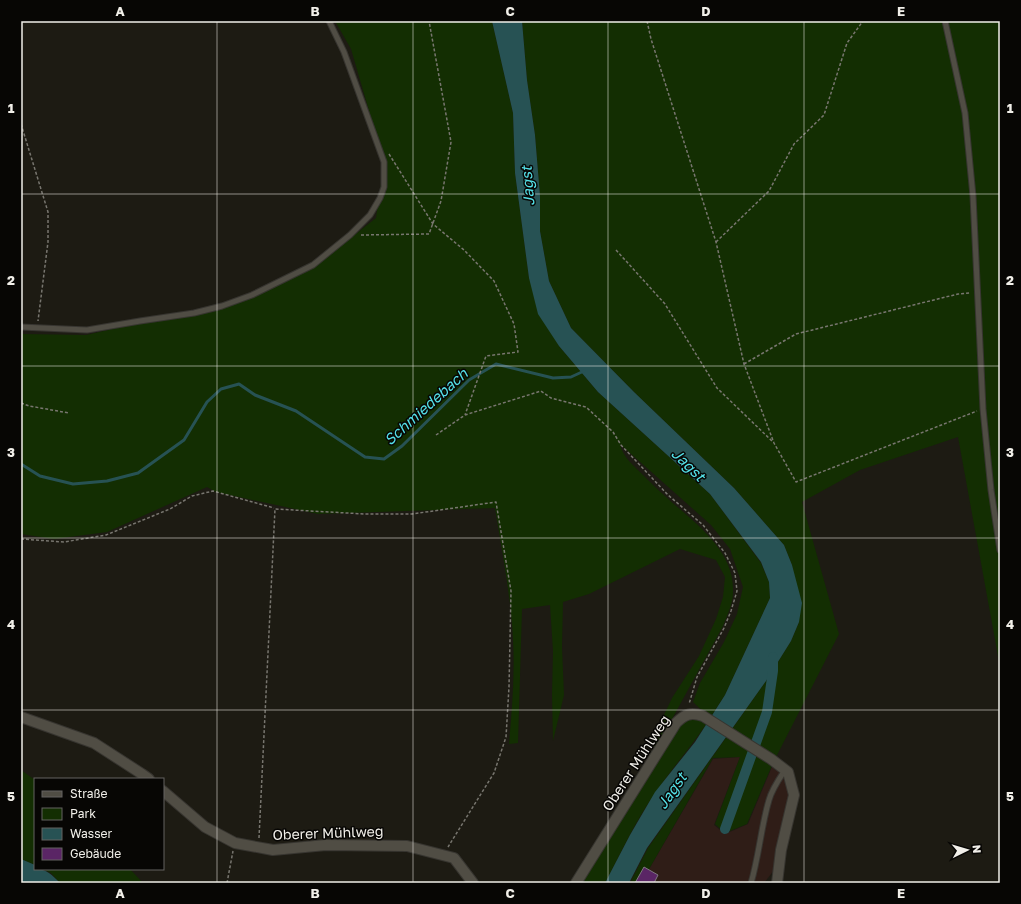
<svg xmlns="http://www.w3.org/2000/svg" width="1021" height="904" viewBox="0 0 1021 904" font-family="'Golos Text',sans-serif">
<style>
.industrial{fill:#2f1d17}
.green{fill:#132e02}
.water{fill:#275254}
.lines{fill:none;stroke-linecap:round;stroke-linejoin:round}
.stream{stroke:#275254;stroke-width:3}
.canal{stroke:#275254;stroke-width:10}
.building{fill:#5a2565;stroke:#7f7881}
.service-casing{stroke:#373530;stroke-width:7}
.minor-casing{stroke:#373530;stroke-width:12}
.path{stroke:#78766f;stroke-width:1.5;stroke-dasharray:3 2;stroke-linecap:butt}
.service{stroke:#504d44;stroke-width:5}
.minor{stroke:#504d44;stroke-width:10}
.grid{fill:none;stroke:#f1efe9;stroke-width:1;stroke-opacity:0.55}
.labels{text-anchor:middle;stroke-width:3;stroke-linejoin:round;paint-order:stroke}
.street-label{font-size:14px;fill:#f1efe9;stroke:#070604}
.water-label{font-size:15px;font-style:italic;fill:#54e0e7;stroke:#070604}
.neatline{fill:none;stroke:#f1efe9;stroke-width:1.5}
.grid-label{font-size:13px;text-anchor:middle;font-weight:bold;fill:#f1efe9}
</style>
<rect width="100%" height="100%" fill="#1d1b13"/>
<!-- industrial -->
<path class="industrial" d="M740,757L714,825L725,834L748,824L774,762L788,772L793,795L778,865L764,883H641L713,759Z"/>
<!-- green -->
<path class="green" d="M335,21H492L513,113L515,173L529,278L559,346L598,392L710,494L761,563L769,582L770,598L725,695L710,718L693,702L700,683L724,642L737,614L743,587L730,549L711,525L620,444C623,457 633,465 643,475C650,482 657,489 665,496C692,521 735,549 733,592C733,604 727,615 723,626L655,750L652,740L672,698L699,656L716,619L723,597L725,577L716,560L680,549L589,594L563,602L562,647L564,695L553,741L552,695L553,651L550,605L522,609L518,743L509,744C512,709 515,675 513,640C511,596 502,552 495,508L318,514L216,492L207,487L107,532L54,539L21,534V334L86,335L242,300L314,267L376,218L384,162L351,49Z
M522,21H1000V667L958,437L860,470L802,502L839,634L773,763L747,824L725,833L715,824L740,757L713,758L641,883H630L648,848L766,681L791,641L799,622L792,565L784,545L734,488L634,392L571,328L549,281L540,231V196L535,135L527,80Z
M697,719L707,723C691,747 672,768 656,792C636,819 621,853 605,883H580L679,726L688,720Z
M21,770L35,780V865L21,859Z
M43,869H130L143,883H60L51,873Z"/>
<!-- water -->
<path class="water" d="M492,21H522L527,80L535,135L540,196V231L549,281L571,328L634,392L734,488L784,545L792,565L802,603L799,622L791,641L766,681L647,848L629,883H605L630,835L655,792L695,742L725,695L770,598L769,582L761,562L710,494L598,392L559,346L538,314L529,278L515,173L513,113Z
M21,859L35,865V869C47,869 52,875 60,883H21Z"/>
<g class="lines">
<!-- stream -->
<path class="stream" d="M21,464L40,476L73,484L107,481L138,473L184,440L207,402L221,389L239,384L255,395L296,411L365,457L384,459L402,446L469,380L496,364L553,378L571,377L584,371"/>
<!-- canal -->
<path class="canal" d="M725,829L767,712L773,671V657"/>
</g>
<!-- building -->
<path class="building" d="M644,867L658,875L654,883H635Z"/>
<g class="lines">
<!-- service casing -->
<g class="service-casing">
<path id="service" d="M945,21L965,113L973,196L983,409L991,490L1000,550
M21,327L87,330L140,321L194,313L222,306L252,295L313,265L350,235L370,215L380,198L384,187V162L344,52L329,21
M751,883C759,856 761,827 769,800C772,789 779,779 785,770"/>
</g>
<!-- minor casing -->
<g class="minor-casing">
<path id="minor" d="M21,717L94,743L142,774L149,779
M163,791L205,827L235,843L273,850L326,845L407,846L454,858L473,883
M576,883L676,723C685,714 691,712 703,716L771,759L788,772L794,795L781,850L777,883"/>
</g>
<!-- path -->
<path class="path" d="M647,21L651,39L716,242L744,364L774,443L796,482L977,411
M21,124L48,212V242L38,321
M389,154L433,224L464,250L494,281L514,324L518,352L486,356L465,415
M361,235L429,234L441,201L451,142L429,21
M716,242L769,191L794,144L824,115L847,43L863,21
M616,250L665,304L717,388L773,442
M744,364L796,334L958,294L970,293
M21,403L29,406L69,413
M436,435L465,415L541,391L551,398L586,407L613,432L621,445L668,495L703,525L725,553L735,573L737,591L731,611L724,628L697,677L689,704
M21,539L64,542L106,535L170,509L192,496L213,491L274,508
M259,838L275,509L365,514H412L496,502L511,591L509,687L506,737L494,773L448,847
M227,883L233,851"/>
<!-- service -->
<use href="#service" class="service"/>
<!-- minor -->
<use href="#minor" class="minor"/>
</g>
<!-- grid -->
<path class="grid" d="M217,21V883M413,21V883M608,21V883M804,21V883M21,194H1000M21,366H1000M21,538H1000M21,710H1000"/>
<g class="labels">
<!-- street labels -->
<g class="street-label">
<text transform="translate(636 763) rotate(-57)" y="5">Oberer Mühlweg</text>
<text transform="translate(328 833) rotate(-2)" y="5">Oberer Mühlweg</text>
</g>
<!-- water labels -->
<g class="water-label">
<text transform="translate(528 186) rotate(-94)" y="5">Jagst</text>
<text transform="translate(426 407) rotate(-42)" y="5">Schmiedebach</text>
<text transform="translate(688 465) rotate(44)" y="5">Jagst</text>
<text transform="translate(672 791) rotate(-55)" y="5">Jagst</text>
</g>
</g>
<!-- border -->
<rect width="1021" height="904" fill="none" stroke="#070604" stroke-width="44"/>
<!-- legend -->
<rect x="34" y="778" width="130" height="92" fill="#070604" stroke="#656360"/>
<rect x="42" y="791" width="20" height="6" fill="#504d44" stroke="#656360"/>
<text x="70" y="798" font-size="12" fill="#f1efe9">Straße</text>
<rect x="42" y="808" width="20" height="12" fill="#132e02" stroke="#656360"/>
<text x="70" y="818" font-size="12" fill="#f1efe9">Park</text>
<rect x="42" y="828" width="20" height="12" fill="#275254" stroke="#656360"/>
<text x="70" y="838" font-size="12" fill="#f1efe9">Wasser</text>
<rect x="42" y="848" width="20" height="12" fill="#5a2565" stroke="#656360"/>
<text x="70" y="858" font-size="12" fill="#f1efe9">Gebäude</text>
<!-- north arrow -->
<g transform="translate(967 850) rotate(85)" stroke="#070604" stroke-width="3" paint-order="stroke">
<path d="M0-3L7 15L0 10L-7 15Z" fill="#f1efe9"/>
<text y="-6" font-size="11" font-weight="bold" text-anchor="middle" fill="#f1efe9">N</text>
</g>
<rect x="22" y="22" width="977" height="860" class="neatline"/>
<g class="grid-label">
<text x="120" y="16">A</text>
<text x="315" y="16">B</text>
<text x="510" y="16">C</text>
<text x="706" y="16">D</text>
<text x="901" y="16">E</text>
<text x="11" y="113">1</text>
<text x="1010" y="113">1</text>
<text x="11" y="285">2</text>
<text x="1010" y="285">2</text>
<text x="11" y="457">3</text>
<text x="1010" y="457">3</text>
<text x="11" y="629">4</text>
<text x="1010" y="629">4</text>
<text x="11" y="801">5</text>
<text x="1010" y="801">5</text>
<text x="120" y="898">A</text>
<text x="315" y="898">B</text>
<text x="510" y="898">C</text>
<text x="706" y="898">D</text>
<text x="901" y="898">E</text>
</g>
</svg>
